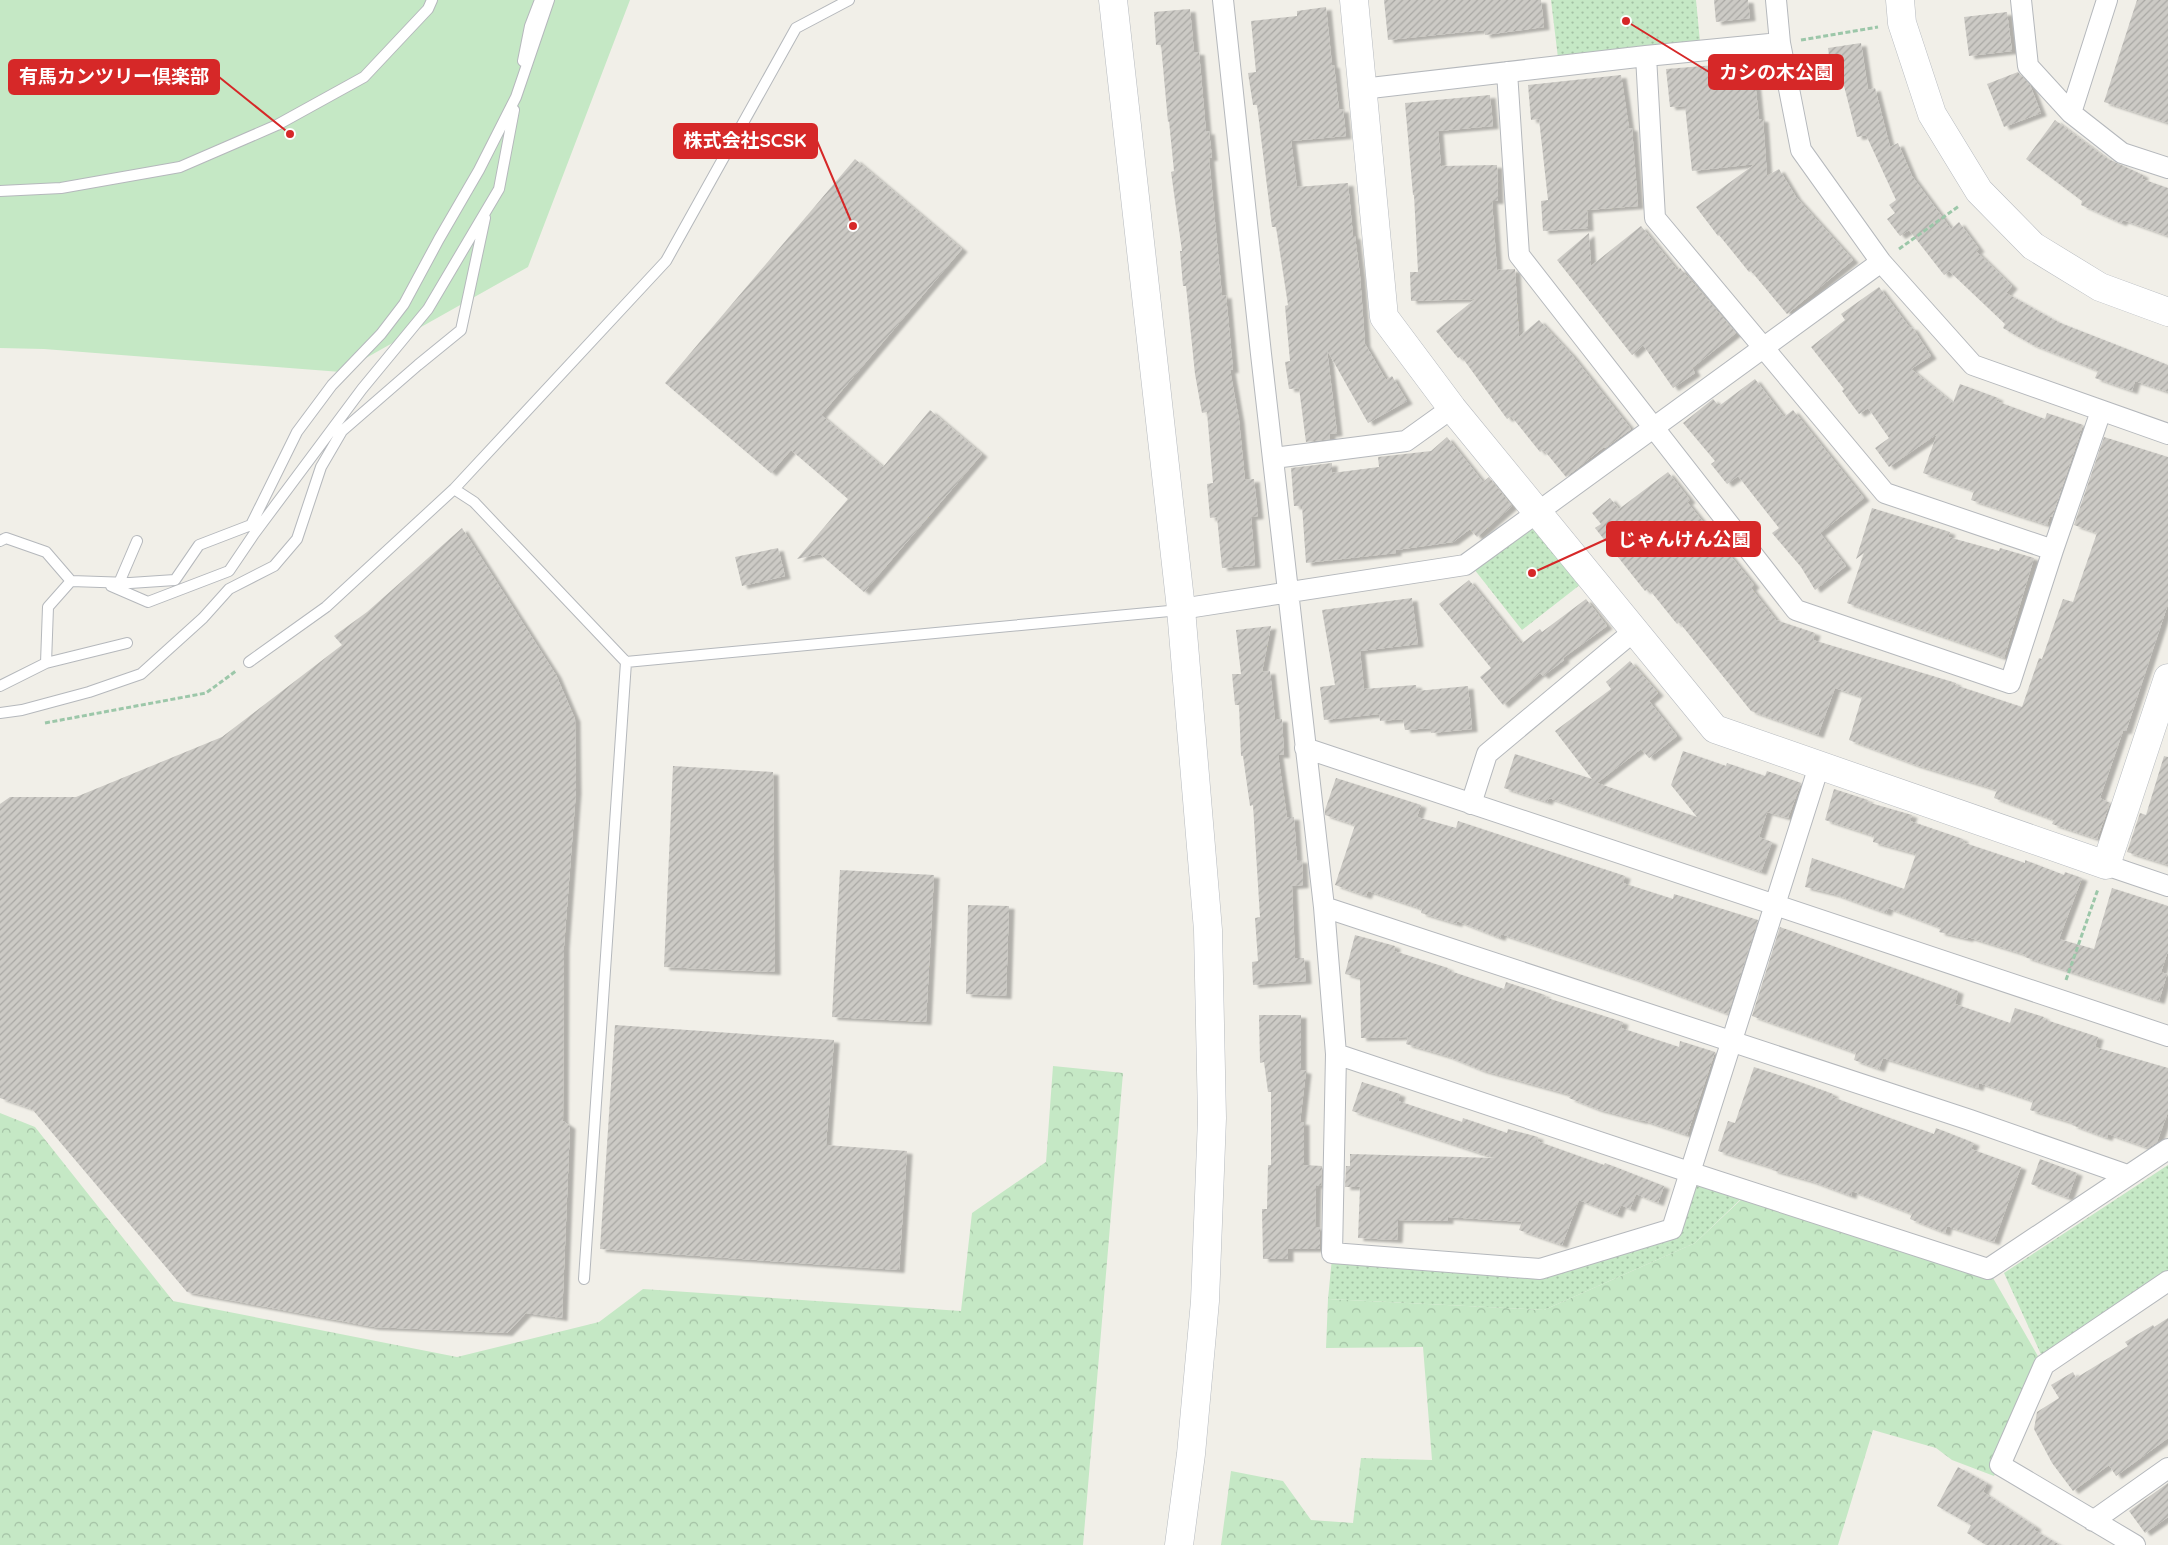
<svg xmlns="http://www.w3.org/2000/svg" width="2168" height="1545" viewBox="0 0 2168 1545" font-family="Quicksand,'Noto Sans JP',sans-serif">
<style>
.grass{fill:#c5e8c5}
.forest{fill:url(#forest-crowns)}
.park{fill:url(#park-dots)}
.building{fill:url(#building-hatch);filter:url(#shadow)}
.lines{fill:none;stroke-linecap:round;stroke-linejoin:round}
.lane-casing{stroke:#b5b8bc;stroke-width:12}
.street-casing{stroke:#b5b8bc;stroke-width:22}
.secondary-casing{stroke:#b6babf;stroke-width:29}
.path{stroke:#9cc7a9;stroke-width:3;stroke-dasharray:5 2.5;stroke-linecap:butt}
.lane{stroke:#fff;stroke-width:10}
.street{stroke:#fff;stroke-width:20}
.secondary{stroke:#fff;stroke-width:28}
.leader{fill:none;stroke:#d62828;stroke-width:2}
.callout-dot{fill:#d62828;stroke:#fff;stroke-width:2}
.callout{fill:#d62828;stroke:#d62828;stroke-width:2}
.callout-label{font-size:19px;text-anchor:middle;font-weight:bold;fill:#fff}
</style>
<defs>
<pattern id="forest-crowns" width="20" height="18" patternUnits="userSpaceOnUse" patternTransform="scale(1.25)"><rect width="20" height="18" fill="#c5e8c5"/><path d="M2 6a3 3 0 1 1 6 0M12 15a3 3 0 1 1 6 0" fill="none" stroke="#a3c0a4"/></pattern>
<pattern id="park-dots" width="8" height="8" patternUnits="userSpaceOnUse" patternTransform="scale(1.25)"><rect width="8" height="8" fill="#c5e8c5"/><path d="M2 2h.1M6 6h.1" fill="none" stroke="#a3c0a4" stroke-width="1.8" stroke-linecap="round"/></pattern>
<pattern id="building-hatch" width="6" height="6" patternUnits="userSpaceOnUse" patternTransform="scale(1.25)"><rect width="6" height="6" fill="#cccac5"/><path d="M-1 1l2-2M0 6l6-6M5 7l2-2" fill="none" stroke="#a9a8a4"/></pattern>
<filter id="shadow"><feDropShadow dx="5.5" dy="3" stdDeviation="1" flood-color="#0004"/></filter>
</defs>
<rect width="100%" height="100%" fill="#f1efe8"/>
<!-- grass -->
<path class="grass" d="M0,0H630L528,267L341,372L44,349L0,348Z"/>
<!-- forest -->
<path class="forest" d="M1053,1066L1123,1073L1083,1545H0V1113L35,1127L173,1301L457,1357L599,1322L643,1289L961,1311L972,1213L1046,1162Z
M1746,1195L1989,1271L2043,1365L1994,1476L1952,1460L1936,1448L1873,1430L1838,1545H1221L1231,1471L1283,1481L1311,1520L1353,1523L1361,1458L1432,1460L1423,1347L1326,1348L1328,1299L1544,1310L1695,1243Z"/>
<!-- park -->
<path class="park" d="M1551,0H1696L1700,42L1558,58Z
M1536,512L1590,577L1522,630L1474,569Z
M2168,1165V1277L2044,1361L2004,1273Z
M1691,1175L1746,1194L1695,1243L1544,1310L1328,1299L1332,1258L1542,1275L1674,1233Z"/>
<!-- building -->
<path class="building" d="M1384,0H1541L1544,27L1485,35L1484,30L1388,40Z
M1714,0H1748L1750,18L1716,22Z
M2137,0H2168V123L2104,102Z
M1326,7L1332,65H1334L1339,110L1343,109L1346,136L1291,141L1297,187L1348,183L1353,236H1355L1360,276L1365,344L1386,380L1392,376L1407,401L1368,423L1327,350L1337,433L1330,434V439L1306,442L1299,388L1289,389L1285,362L1290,361L1285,306L1288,305L1276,227H1272L1257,105H1253L1248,73L1256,72L1251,21L1297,16V11Z
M1190,9L1194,52H1199L1206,132L1209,131L1212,158H1209L1222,296L1226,295L1233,370H1230L1239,420L1245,480L1254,479L1258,516L1251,517L1255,565L1222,568L1217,517L1210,518L1207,484L1213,483L1207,412L1202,413L1195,374L1186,286H1183L1180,251H1182L1171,172L1174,171L1169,121L1168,122L1161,45H1156L1154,12Z
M2007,12L2012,51L1969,56L1964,17Z
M1861,43L1868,90L1875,88L1890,147L1898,143L1912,176L1951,229L1959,222L1979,249L1976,251L2012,286L2006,293L2058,322L2168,365V392L2135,381L2132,391L2095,378L2098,371L2031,344L2003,328L2005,324L1949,271L1944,275L1909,230L1900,236L1887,219L1895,213L1889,205L1896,200L1866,135L1857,137L1842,78L1832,79L1828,48Z
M1753,62L1759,119H1763L1767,176L1779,169L1796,197L1853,260L1787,314L1751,271L1749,272L1719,235L1718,236L1696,207L1755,164L1692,171L1685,106L1670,107L1666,69Z
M2018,72L2030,85L2041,113L2004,127L1987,84Z
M1621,75L1629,128H1632L1638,206L1587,210L1588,228L1543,231L1541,201L1548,200L1539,119L1531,120L1528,85Z
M1490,95L1493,126L1438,131L1441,166L1497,165L1498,201H1492L1497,270L1515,269L1519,337L1539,320L1571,354L1631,429L1605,448L1604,447L1566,477L1543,449L1540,452L1511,416L1507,419L1461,356L1458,358L1436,331L1475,299L1411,301L1410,272H1418L1414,195H1413L1405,103Z
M2055,120L2106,158L2143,175L2142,179L2168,188V236L2123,220L2121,223L2081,205L2082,201L2026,159Z
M855,159L962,249L821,415L883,467L930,410L982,454L864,592L820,554L797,559L848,499L791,450L771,473L665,383Z
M1641,226L1677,270L1680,268L1736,333L1692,368L1695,373L1673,388L1643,345L1632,355L1557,260L1589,233L1591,266Z
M1879,287L1910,328L1912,327L1931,356L1911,369L1953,403L1960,384L1998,398L1996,401L2045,419L2047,413L2083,425L2052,517L2050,516L2047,525L1971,500L1974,491L1923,473L1937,434L1889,467L1875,448L1889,438L1868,408L1859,414L1842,391L1844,389L1811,347L1845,320L1841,314Z
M1755,379L1784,417L1793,410L1864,498L1820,533L1846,566L1815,590L1801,567L1772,533L1779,528L1738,476L1727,484L1711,464L1715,461L1683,423L1713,399L1719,406Z
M1447,437L1483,482L1489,477L1512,506L1477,537L1470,529L1453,542L1396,550V553L1306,563L1302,506H1294L1291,468L1332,463V473L1379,467L1378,457L1431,451Z
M2104,437L2168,457V604L2126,731H2123L2100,798L2110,803L2097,839L2052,824L2054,820L1994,798L1997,790L1916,765L1849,740L1862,697L1835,688L1818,735L1751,711L1679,622L1677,624L1648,588L1645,591L1629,571L1595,528L1601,524L1592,513L1610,498L1619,509L1668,472L1690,500L1687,502L1754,585L1751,588L1776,620L1815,633L1813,640L1956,683L1955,685L2022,707L2039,658L2042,659L2063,599L2073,602L2097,533L2074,525Z
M1872,508L1950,532L1948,537L1999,551L2000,548L2034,558L2004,658L1847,603L1864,553L1856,559Z
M462,528L556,675L575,719L576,791L564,946L563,1121L570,1126L562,1318L526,1313L507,1333L374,1327L187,1292L32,1109L0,1098V804L10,797H76L222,737L342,645L334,636L367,612Z
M778,548L785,576L742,586L735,557Z
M1469,580L1521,644L1540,629L1542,632L1586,599L1607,626L1563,658L1564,660L1543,676L1540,673L1503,705L1480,677L1491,668L1439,604Z
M1412,598L1418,644L1360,651L1364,689L1416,685L1417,691L1468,686L1472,729L1431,733V728L1405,730L1403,719L1380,721L1379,714L1324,720L1320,687L1335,685L1322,610Z
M1271,626L1262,672L1270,671L1275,719H1282L1284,755H1278L1287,817H1294L1297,860H1302L1303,885L1292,886L1295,958H1304L1306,981L1253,985L1252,962L1258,961L1255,918L1260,917L1253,805L1250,806L1243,756H1241L1239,705H1235L1232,674H1241L1236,630Z
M1630,661L1658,693L1649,701L1677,736L1649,758L1641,749L1597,783L1697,817L1671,785L1683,751L1726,766L1727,763L1765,776L1767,771L1801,783L1788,818L1767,812L1759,837L1772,842L1761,872L1549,798L1547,802L1504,788L1515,754L1592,779L1555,731L1611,689L1606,682Z
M2164,756L2168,757V865L2127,852L2140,813L2146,815Z
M673,766L773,772L775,972L664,967Z
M1336,778L1421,805L1417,817L1456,828L1458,821L1625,876L1623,883L1673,899L1674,894L1758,920L1728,1014L1635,979L1501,934L1500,938L1457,921V924L1421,913L1422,909L1368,891L1366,896L1335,885L1355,825L1325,815V810Z
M1834,789L1868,800L1867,802L1912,815L1910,821L1963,839L1962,842L2025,863V860L2064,875L2065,872L2082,878L2059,939L2094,949L2112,888L2168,906V951L2161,972L2167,974L2159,1001L2025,957L2026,955L1968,937V939L1939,932L1941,928L1888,908L1886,913L1834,894L1805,887L1812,858L1904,889L1916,854L1873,842L1874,836L1825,820Z
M840,870L934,875L926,1022L832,1017Z
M968,905L1009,906L1006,996L966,994Z
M1780,927L1958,991L1955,1004L2010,1023L2015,1008L2044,1017L2043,1019L2098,1037L2095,1047L2168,1068V1112L2157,1142L2148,1148L2108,1134L2107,1138L2072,1125L2073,1123L2030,1110L2033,1101L1979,1083L1978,1088L1883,1058L1879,1069L1854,1060L1856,1053L1752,1016Z
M1355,935L1395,946L1394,951L1448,968L1447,970L1504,989L1506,982L1545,995L1544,997L1623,1022L1621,1028L1679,1047L1680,1041L1715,1052L1687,1135L1642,1120V1121L1597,1109L1569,1098L1571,1095L1481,1070L1447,1056L1406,1044L1408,1037L1361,1038L1360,978L1345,974Z
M1259,1015H1301V1070L1306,1071L1300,1122H1304V1165L1322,1166L1321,1186L1316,1185L1315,1227H1320V1249H1288V1259H1263L1262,1209H1267L1268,1165H1271V1092H1268L1264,1062L1260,1063Z
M615,1025L834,1040L826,1145L907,1151L899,1270L600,1249Z
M1754,1067L1800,1082L1833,1094L1832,1097L1934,1134L1936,1128L1974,1143L1971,1149L2021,1167L1994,1242L1947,1226L1945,1233L1910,1219L1912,1214L1852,1191L1851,1196L1811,1181L1772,1170L1773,1168L1718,1151L1728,1121L1735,1123Z
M1362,1082L1400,1094L1398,1101L1462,1122L1463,1118L1507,1133L1508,1129L1538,1137L1537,1141L1604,1165L1605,1163L1664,1186L1658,1203L1636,1194L1630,1209L1621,1205L1617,1215L1579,1200L1562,1245L1519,1230L1522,1222L1448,1217V1221L1398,1220L1397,1240L1358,1238L1360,1187H1345L1346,1166H1350V1154L1495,1158L1352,1111Z
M2040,1159L2077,1173L2068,1198L2031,1184Z
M2168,1318V1438L2116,1476L2109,1465L2073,1491L2052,1463L2034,1429L2037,1412L2059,1398L2051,1385L2073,1372L2076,1378L2128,1346L2125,1342L2153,1325L2154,1327Z
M1958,1467L1987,1483L1983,1492L2036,1527L2034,1530L2060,1545H1986L1967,1533L1971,1525L1937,1506Z
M2168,1483V1517L2145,1533L2129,1511Z"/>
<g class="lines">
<!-- lane casing -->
<g class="lane-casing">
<path id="lane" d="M523,61L530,26L540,0
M0,191L61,188L180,167L277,125L364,77L428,9L432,0
M454,489L474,502L626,662L1180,610
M0,541L6,538L46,552L71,581
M119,583L137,541
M111,586L148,602L229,571L254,534L362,389L428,309L499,189L514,110
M249,662L326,607L454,489L666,261L796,28L849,0
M46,663L127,643
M0,686L46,663L48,607L71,581L130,583L175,580L199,545L251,525L297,432L332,385L381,334L404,304L439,239L479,170L516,97L549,0
M0,713L22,710L89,692L141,674L203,618L229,589L274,566L297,539L321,467L342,431L418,365L461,330L485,218
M584,1279L626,662"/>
</g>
<!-- street casing -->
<g class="street-casing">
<path id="street" d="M1223,0L1261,354L1324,907L1336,1054L1332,1253L1540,1269L1672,1229L1819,766
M1776,0L1780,43L1801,150L1881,262L1973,365L2168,434
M2021,0L2028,66L2071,113L2122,153L2168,168
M1646,56L1655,218L1885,493L2053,550
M1507,72L1519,255L1796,610L2010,683L2053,550L2101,411
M1362,89L1646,56L1780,43
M2071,113L2107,0
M1274,458L1406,441L1452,408
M1181,609L1465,565L1881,262
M1305,748L2168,1036
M1471,804L1487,754L1634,631
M2106,865L2168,886
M1324,907L1970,1120L2127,1175
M1336,1054L1689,1172L1988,1269L2168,1149
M2093,1521L2168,1468
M2135,1545L2000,1465L2044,1365L2168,1281"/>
</g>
<!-- secondary casing -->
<g class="secondary-casing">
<path id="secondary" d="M1113,0L1181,609L1208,930L1212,1118L1205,1301L1191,1454L1179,1545
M1354,0L1384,317L1452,408L1715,729L2106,865L2168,678
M1900,0L1902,23L1932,114L1979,191L2033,246L2100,287L2168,312"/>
</g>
<!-- path -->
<path class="path" d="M1801,40L1878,27
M1899,249L1959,206
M45,723L206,693L236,671
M2066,980L2098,889"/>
<!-- lane -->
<use href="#lane" class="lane"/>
<!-- street -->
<use href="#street" class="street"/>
<!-- secondary -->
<use href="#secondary" class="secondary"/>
</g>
<!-- callouts -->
<path class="leader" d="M1626 21L1709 72M290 134L219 77M853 226L817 141M1532 573L1607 539"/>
<g class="callout-dot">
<circle cx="1626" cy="21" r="5"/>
<circle cx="290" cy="134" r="5"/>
<circle cx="853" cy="226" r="5"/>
<circle cx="1532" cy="573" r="5"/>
</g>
<g class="callout">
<rect x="1709" y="55" width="134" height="34" rx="5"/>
<rect x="9" y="60" width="210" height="34" rx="5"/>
<rect x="674" y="124" width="143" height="34" rx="5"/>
<rect x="1607" y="522" width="153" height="34" rx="5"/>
</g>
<g class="callout-label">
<text x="1776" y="79">カシの木公園</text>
<text x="114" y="83">有馬カンツリー倶楽部</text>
<text x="745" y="147">株式会社SCSK</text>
<text x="1684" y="546">じゃんけん公園</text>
</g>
</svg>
